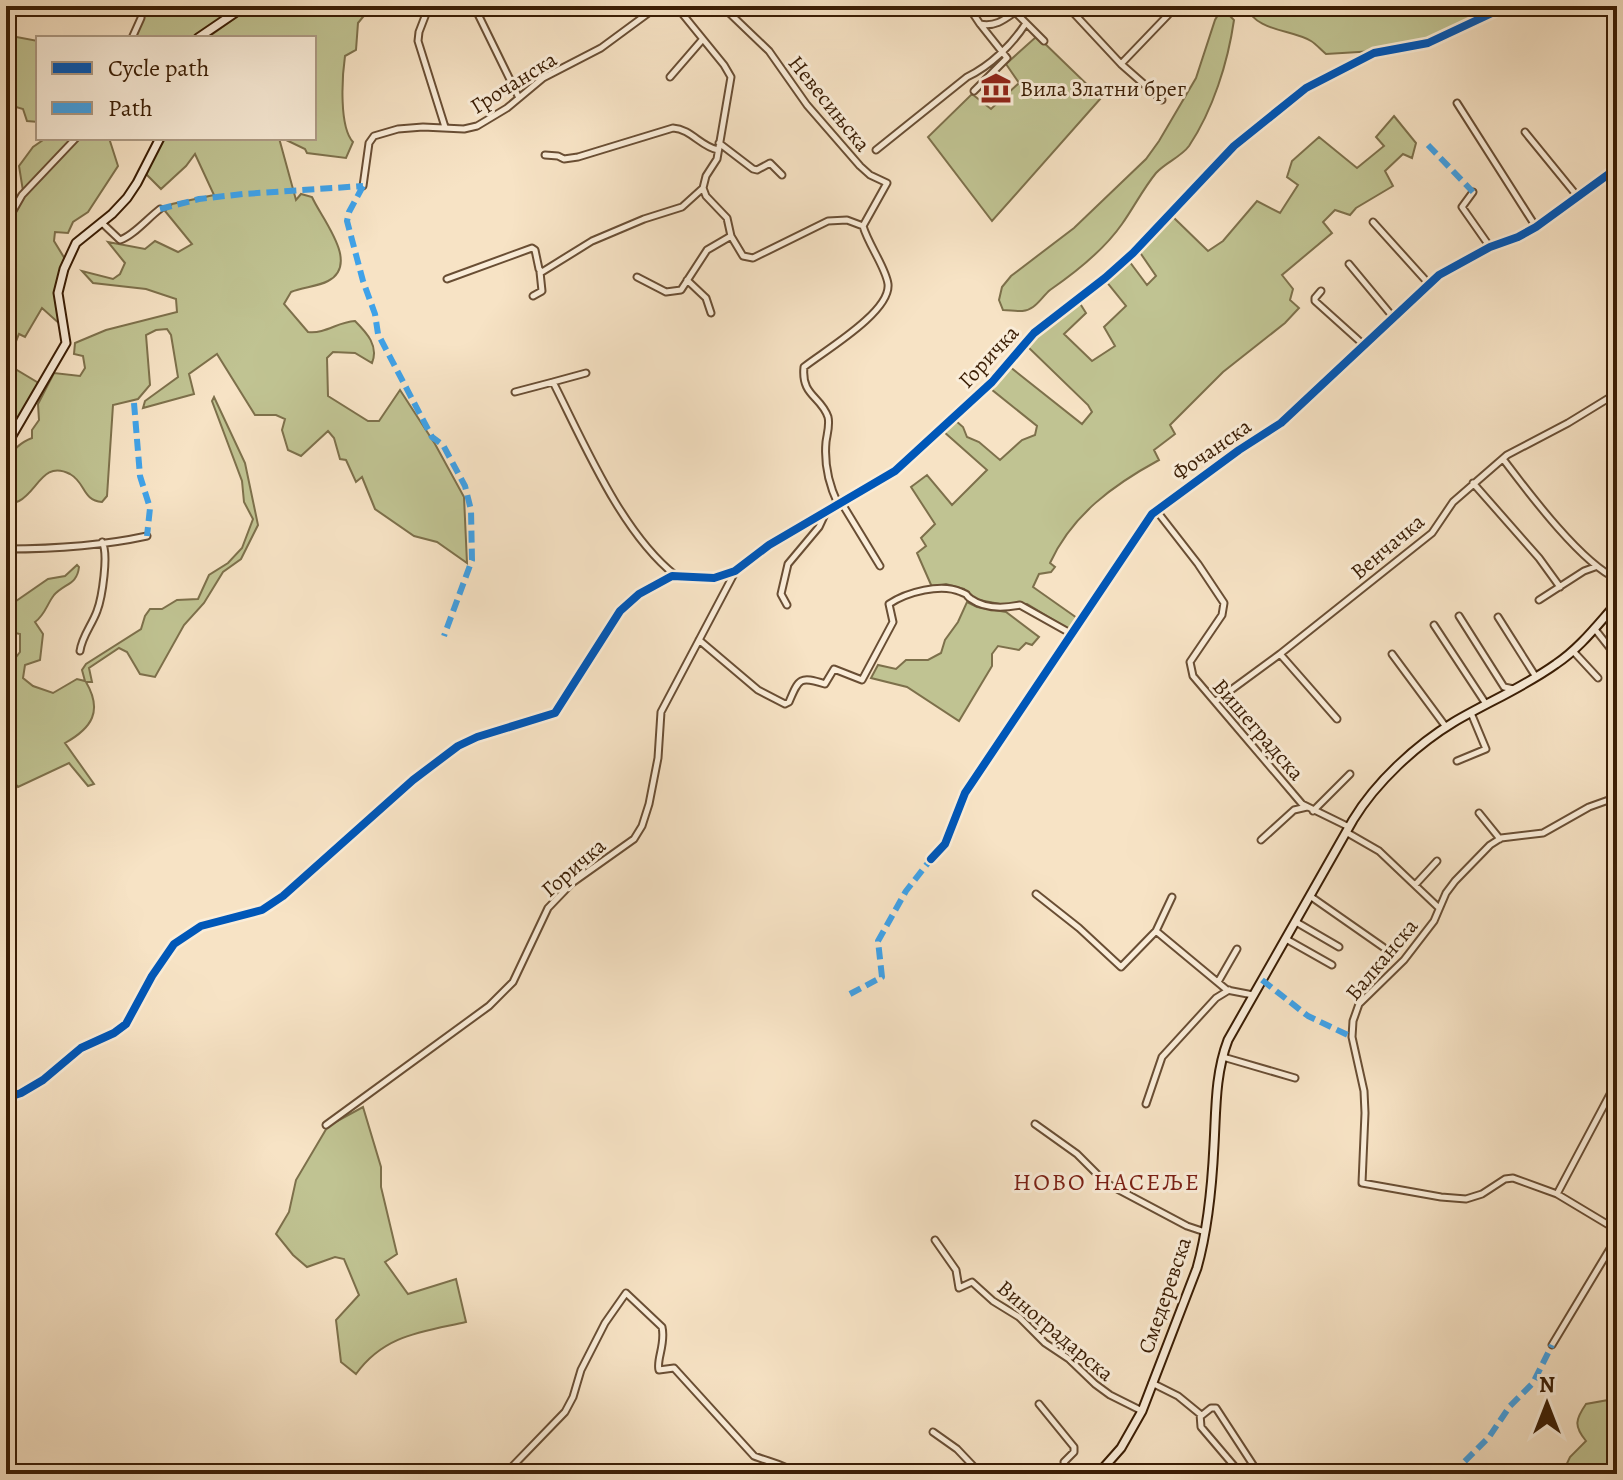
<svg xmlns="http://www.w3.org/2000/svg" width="1623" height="1480" viewBox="0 0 1623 1480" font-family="Alegreya,serif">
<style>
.green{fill:#c0c392;stroke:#7d704b;stroke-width:2}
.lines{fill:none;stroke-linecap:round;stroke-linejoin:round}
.street-casing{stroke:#694e34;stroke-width:9}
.secondary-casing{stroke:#3a1d04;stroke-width:11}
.street{stroke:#faedd9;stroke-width:5}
.secondary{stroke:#faedd9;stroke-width:7}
.quiet{stroke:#3fa2e9;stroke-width:6;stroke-dasharray:12 6;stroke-linecap:butt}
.cycleway-casing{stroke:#faedd9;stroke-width:13}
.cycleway{stroke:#0057b8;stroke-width:8}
.labels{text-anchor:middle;stroke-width:6;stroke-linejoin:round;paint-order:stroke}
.street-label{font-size:22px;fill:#3a1d04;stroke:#faedd9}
.poi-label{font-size:22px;fill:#3a1d04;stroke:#faedd9;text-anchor:start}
.neighbourhood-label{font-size:24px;letter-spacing:2px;fill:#7a1f14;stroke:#faedd9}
</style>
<rect width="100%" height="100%" fill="#f7e3c5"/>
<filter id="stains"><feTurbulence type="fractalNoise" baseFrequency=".0025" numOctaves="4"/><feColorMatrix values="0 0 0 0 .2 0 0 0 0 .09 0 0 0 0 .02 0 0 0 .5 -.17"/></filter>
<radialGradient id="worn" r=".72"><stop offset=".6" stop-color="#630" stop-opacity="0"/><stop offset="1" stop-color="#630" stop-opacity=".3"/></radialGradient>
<!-- green -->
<path class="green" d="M145,6H238L195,38H133Z
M252,6H372L358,23L356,50L345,56C342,77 339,127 353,142L346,158L307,153L305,149L282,138H314V38H207Z
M1246,6H1502L1437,38L1375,51L1326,54C1321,50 1316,44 1311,41C1291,29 1256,32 1246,6Z
M1222,8L1234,20C1228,62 1213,110 1189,146C1181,157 1166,162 1156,173C1143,189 1134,207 1122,224C1104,250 1076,272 1050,290C1044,295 1039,303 1033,307C1024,314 1013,310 1003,310L999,300L1002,287L1011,276L1074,228L1146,159L1159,141L1196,78L1215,20Z
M6,35L38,41V122L27,121L23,109L6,104Z
M1037,36L1101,98L992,221L928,137L972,94L991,109L1019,83L1006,64Z
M1394,116L1416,143L1412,158L1403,154L1385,171L1393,186L1356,208L1350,215L1335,210L1323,222L1332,233L1282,275L1293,289L1290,300L1299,308L1285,323L1223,372L1170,425L1175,434L1154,450L1159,460C1113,485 1072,515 1050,563L1055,567L1051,572L1039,574L1033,587L1077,618L1070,630L1027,604L1005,605L974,599L964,589L946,584L932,587L917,553L926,546L921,538L935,524L911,487L927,475L952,505L987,470L943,431L956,421L963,427L967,437L979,442L1000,460L1022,440L1035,435L1037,426L991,389L1010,367L1082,424L1092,412L1088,405L1027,346L1042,330L1079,302L1086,313L1064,334L1092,361L1115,346L1104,327L1126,306L1106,281L1129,261L1147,285L1156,276L1139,251L1173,217L1208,251L1223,241L1257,201L1280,213L1298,185L1287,177L1292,161L1319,137L1357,168L1384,146L1376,137Z
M46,138H109L118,166L88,212L73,222L68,233L55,232L54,241L65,259L55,296L62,326L42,308L25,337L19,334L7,364L42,385L10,434L6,433V229L24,197L19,166L33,147Z
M164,138H279L296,200L301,194L312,197C321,218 361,264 328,281C317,287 302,287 291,292L284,304L308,332C326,334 337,322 355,321C367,333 379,346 372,363L355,353L333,352L327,358L328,396L368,421H379L400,390L435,444L464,497L467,563L437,542L414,536L375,509L362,477L356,482L346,460L340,459L334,438L328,431L301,456L288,450L282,430L285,419L276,415H255L217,354L189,374L194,394L143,408L145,401L178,377L171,335L167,329L156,330L146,335L150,385L138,399L113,405L107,496L102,502C82,500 86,483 70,474C43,460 38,491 19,501C15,503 10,503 6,504C6,476 1,450 32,438V430L39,420L38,404L54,373L80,376L85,368L83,356L74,354L75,343L106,330L177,312L176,299L146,289L93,283L82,271L113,279L120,274L125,263L108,242L145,249L155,241L178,252L192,244L165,211L172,204L214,195L195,154L186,166L161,189L146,174Z
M214,397L245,463L258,525L241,559L223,572L204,603L184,625L155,677L140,674L127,652L119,648L89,668L92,682H86C103,711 92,728 65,743L94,784L88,786L69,763L18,787L6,773V713L10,714L16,709L9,687L15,681L13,661L20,652V634L6,631V608L48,579L65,576L77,565L79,567C77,585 65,583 54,595C47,604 45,615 35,622L43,634L40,660L25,665L23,678L33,686L53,693L77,679L85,681L82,670L86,664L141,629L145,616L150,609H162L177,600L198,599L209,575L228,563L242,548L253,519L244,502L242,481L212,401Z
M967,602L977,607L1006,612L1039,637L1032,645L1026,643L1019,650L998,646L992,654V666L959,721L907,687L871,678L878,665L896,669L906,660H928L941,653L945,640L958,622Z
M363,1107L381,1167V1187L397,1254L385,1262L408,1294L456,1279L466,1322C421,1332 384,1335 356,1374L341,1362L336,1320L359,1295L344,1259L335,1257L307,1267L293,1255L276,1234L289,1212L296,1180L328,1126Z
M1617,1394V1461L1601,1474H1562L1570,1457L1586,1441C1574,1426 1575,1420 1586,1404L1608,1400Z"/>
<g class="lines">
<!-- street casing -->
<g class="street-casing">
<path id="street" d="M429,6L419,32L418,41L445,127
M474,6L519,98
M676,6L724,65L731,77L717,159L706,176L703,188L706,196L727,218L731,236L743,256L753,258L828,221L847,220L863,226
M722,6L769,51L807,105L860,166L870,175L887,183L863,226C868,244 886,268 888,284C891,312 824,351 804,367C801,396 821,396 828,417C830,425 827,434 826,442C824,464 829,485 838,504
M968,6L980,24C995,27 1004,20 1015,12L1011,6
M1067,6L1121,64L1168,15
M1026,23L1044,41
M132,38L141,18L142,6
M1121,64L1162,100
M670,77L702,40
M974,91L1007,58L980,24
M1457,103L1536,227
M1525,132L1578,197
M6,142L10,144
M719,143L753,169L757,170L770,163L782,175
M876,150L967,77C990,66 1012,45 1026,23L1015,12
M545,155L558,156L564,159L578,157L673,128C691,129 701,147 718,150
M363,186L369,143L374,136L398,129L423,127L464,129L477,126L507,108L543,78L601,48L658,6
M1473,192L1462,207L1490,247
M101,222L120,240C133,236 148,218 160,209
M1373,222L1429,284
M6,223L22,195L76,138
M1349,264L1393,317
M637,277L666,292L681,290L707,250L731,236
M447,279L532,248L535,250L539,269L542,272L592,241L644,219L682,207L703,188
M687,280L706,298L711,313
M1321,291L1315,298V301L1365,346
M533,296L542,291L540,272
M553,382L586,373
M515,392L553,382C584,443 621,532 675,575
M1503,459C1528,492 1581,563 1617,579
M1614,482L1617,487
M1473,483L1539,558L1560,587
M841,502L880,566
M1156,510L1198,564L1224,603L1222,615L1190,662L1193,676L1302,804L1349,827
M6,549C53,549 101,546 147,536
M1539,600L1584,571L1595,567
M787,605L781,594L788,564L819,527L826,512
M1459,616L1504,687L1514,689
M1498,617L1536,677
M1434,625L1486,704
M1594,628L1617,657
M699,640L758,690L785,704L789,702C799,678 800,676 825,684L834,669L862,680L893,622L889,604C907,592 941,583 961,592C971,596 963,593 971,599C985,609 1005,608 1020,605L1070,633
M80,651C82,636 92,625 97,611C102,598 109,553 102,542
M1573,651L1598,678
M1280,654L1337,719
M1392,654L1446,727
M1216,701L1280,654L1432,533L1453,502L1507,455L1568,423L1617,393
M1457,761L1486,749L1471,713
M1617,797L1589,807L1543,833L1501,838L1490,845L1455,881L1446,893L1434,921L1404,960L1359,1004L1353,1021L1352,1037L1364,1091L1365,1113L1362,1183L1441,1197L1466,1199L1482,1194L1505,1179L1513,1178L1557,1194L1617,1230
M1313,811L1350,774
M1479,813L1500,839
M1346,832L1379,851L1439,908
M1261,840L1294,810L1307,807
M931,859L945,844L965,793L1152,514L1239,450L1281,423L1439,275L1490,247L1518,237L1536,227L1617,168
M1415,885L1437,861
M1036,894L1079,928L1121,967L1156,931L1172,897
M1310,896L1383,947
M1296,922L1339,947
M1156,931L1227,990L1253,995
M1286,939L1332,965
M1218,982L1237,949
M1612,1036L1617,1038
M1223,1057L1295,1078
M6,1098L21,1093L43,1080L81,1048L114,1033L126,1024L152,976L174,944L201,926L262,910L283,896L413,780L458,746L477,737L555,713L620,611L639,594L672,576L714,578L735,571L769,545L895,471L992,382L1034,333L1105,278L1133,253L1234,146L1306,88L1374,53L1428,43L1507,6
M1146,1104L1162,1057L1216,998L1229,990
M1035,1124L1077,1154L1106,1183L1187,1226L1205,1232
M326,1125L489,1006L513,982L548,908L572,883L634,839L642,826L649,804L658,758L661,712L735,572
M1557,1194L1617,1081
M935,1240L956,1270L959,1288L972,1282L993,1301L1019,1317L1045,1343L1069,1359L1095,1384L1110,1395L1142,1411
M1552,1345L1617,1237
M1152,1383L1178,1396L1200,1414L1201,1427L1241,1474
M1039,1404L1074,1447V1452L1064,1462L1068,1474
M1201,1416L1211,1408H1216L1259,1474
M933,1432L957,1449L977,1470L976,1474
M505,1474L565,1412L573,1397L581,1370L605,1323L626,1293L662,1327C666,1344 656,1360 659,1370L674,1368L754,1456C769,1462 784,1464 797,1474"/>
</g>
<!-- secondary casing -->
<g class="secondary-casing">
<path id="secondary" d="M198,38L245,6
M6,446L66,343L58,293L64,269L76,243L112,214L127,198L137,183L160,138
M1098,1474L1121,1448L1142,1411L1197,1268C1208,1229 1212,1186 1214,1145C1216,1110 1215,1074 1228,1040L1353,820C1376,782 1416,745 1454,722C1488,702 1524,687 1556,664C1580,648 1598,624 1617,603"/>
</g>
<!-- street -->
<use href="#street" class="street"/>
<!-- secondary -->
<use href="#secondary" class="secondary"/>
<!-- quiet -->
<path class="quiet" d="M1428,145L1473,192
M363,186L349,212L347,221L363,281L375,314L378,334L432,437L443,445L465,486L471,510L472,560L444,636
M160,209L199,199L243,194L363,186
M134,403L140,476L150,508L147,536
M1262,980L1308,1016L1352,1037
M850,994L882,977L878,941L906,891L931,859
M1452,1474L1489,1437L1510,1406L1533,1383L1552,1345"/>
<!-- cycleway casing -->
<g class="cycleway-casing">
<path id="cycleway" d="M931,859L945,844L965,793L1152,514L1239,450L1281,423L1439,275L1490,247L1518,237L1536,227L1617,168
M6,1098L21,1093L43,1080L81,1048L114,1033L126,1024L152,976L174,944L201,926L262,910L283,896L413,780L458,746L477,737L555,713L620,611L639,594L672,576L714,578L735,571L769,545L895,471L992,382L1034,333L1105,278L1133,253L1234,146L1306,88L1374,53L1428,43L1507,6"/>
</g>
<!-- cycleway -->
<use href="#cycleway" class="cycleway"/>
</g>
<!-- icons -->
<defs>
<g id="museum-bare" transform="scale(2.4)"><path d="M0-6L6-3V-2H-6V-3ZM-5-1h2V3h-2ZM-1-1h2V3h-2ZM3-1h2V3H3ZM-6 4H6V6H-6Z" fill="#8f2418" stroke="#faedd9" stroke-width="2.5" paint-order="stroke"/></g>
</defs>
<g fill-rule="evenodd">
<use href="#museum-bare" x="996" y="88"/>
</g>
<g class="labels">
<!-- street labels -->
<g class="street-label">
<text transform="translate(513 82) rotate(-32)" y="8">Грочанска</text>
<text transform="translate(830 103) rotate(51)" y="8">Невесињска</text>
<text transform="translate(988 356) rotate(-47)" y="8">Горичка</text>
<text transform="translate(1211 449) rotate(-35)" y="8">Фочанска</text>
<text transform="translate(1387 546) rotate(-40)" y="8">Венчачка</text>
<text transform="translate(1259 729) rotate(49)" y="8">Вишеградска</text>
<text transform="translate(573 867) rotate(-41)" y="8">Горичка</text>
<text transform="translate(1381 959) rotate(-50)" y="8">Балканска</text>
<text transform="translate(1164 1295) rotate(-71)" y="8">Смедеревска</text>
<text transform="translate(1056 1330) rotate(40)" y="8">Виноградарска</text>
</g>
<!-- poi labels -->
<g class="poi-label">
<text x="1020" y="96">Вила Златни брег</text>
</g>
<!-- neighbourhood labels -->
<g class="neighbourhood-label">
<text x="1107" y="1190">НОВО НАСЕЉЕ</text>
</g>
</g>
<!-- margin -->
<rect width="1623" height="1480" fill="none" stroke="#f7e3c5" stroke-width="32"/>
<rect x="8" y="8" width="1607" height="1464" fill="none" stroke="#3a1d04" stroke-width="4"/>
<rect x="16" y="16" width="1591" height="1448" fill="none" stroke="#3a1d04" stroke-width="2"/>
<!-- legend -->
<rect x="36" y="36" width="280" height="104" fill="#faedd9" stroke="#ad9a84" stroke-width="2"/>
<rect x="52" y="62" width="40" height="12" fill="#0057b8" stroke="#ad9a84" stroke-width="2"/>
<text x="108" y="76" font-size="24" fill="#3a1d04">Cycle path</text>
<rect x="52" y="102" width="40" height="12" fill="#3fa2e9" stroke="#ad9a84" stroke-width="2"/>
<text x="108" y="116" font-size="24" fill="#3a1d04">Path</text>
<!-- north arrow -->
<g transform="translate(1547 1404)" stroke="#faedd9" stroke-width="6" paint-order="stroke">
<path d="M0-6L14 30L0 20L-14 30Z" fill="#3a1d04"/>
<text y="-12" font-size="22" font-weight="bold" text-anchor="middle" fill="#3a1d04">N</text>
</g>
<rect width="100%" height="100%" filter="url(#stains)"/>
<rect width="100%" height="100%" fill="url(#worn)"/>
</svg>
